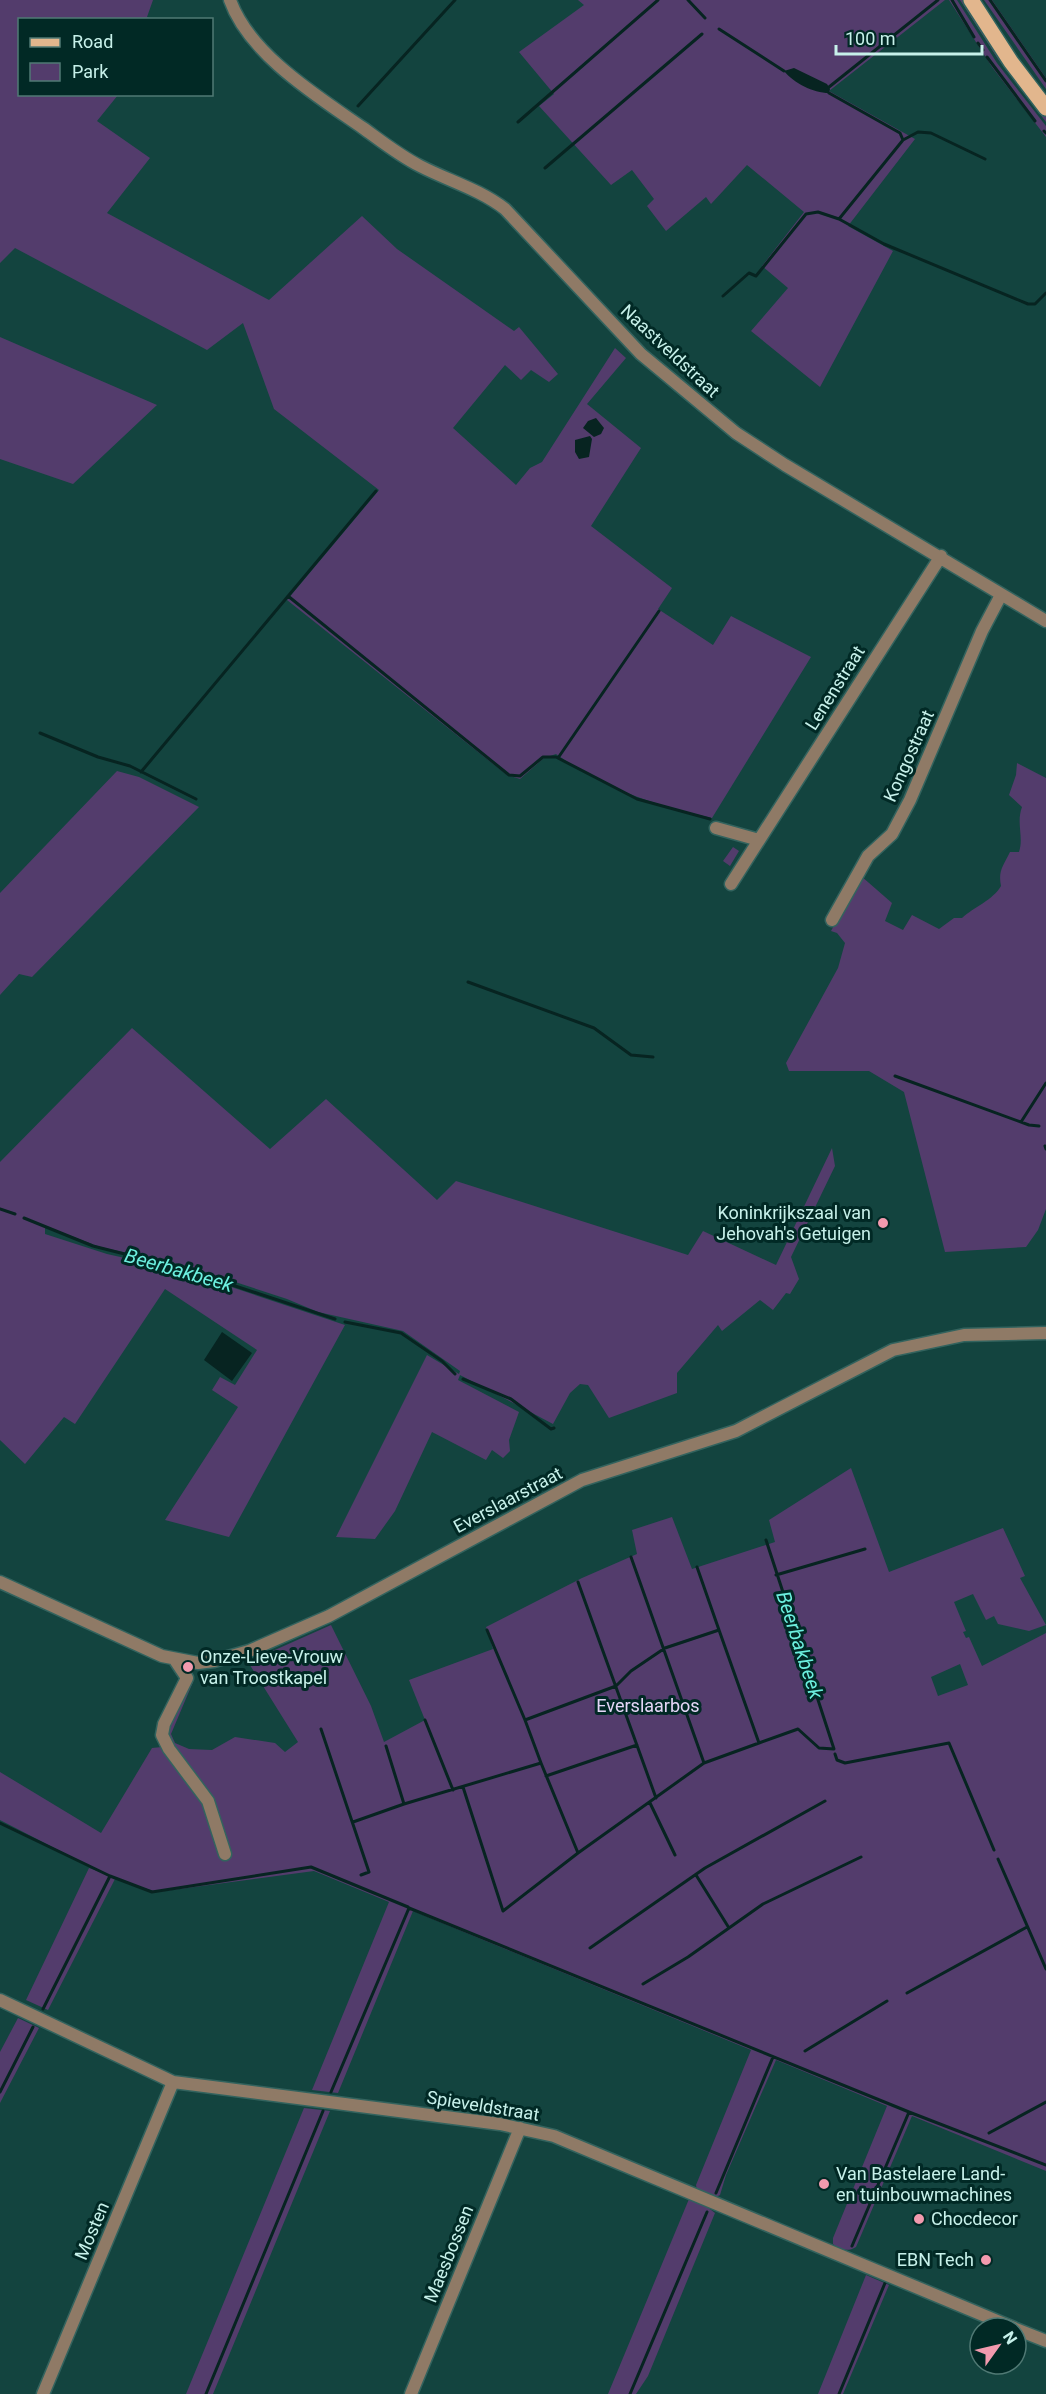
<svg xmlns="http://www.w3.org/2000/svg" width="1046" height="2394" viewBox="0 0 1046 2394" font-family="Roboto,sans-serif">
<style>
.green{fill:#533c6c;fill-rule:evenodd}
.water{fill:#072421}
.lines{fill:none;stroke-linecap:round;stroke-linejoin:round}
.stream{stroke:#072421;stroke-width:3}
.minor-casing{stroke:#33635e;stroke-width:15}
.major-casing{stroke:#33635e;stroke-width:18}
.minor{stroke:#8f7a66;stroke-width:12}
.major{stroke:#e2b68d;stroke-width:15}
.poi-dot{fill:#f29aae;stroke:#012925;stroke-width:2}
.labels{text-anchor:middle;stroke-width:6;stroke-linejoin:round;paint-order:stroke}
.street-label{font-size:18px;fill:#c7f1ea;stroke:#012925}
.poi-label{font-size:18px;fill:#c7f1ea;stroke:#012925;text-anchor:start}
.park-label{font-size:18px;fill:#e5d6f7;stroke:#012925}
.water-label{font-size:20px;font-style:italic;fill:#6cefdf;stroke:#012925}
</style>
<rect width="100%" height="100%" fill="#13443f"/>
<!-- green -->
<path class="green" d="M0,0H153L147,17L153,19L20,20V94L118,95L97,121L150,158L107,213L269,300L362,216L397,249L514,331L519,327L558,374L549,382L531,370L521,380L505,365L453,428L516,485L530,468L542,462L615,348L626,358L587,404L641,448L591,526L672,588L658,609L713,645L731,616L811,657L712,818C656,806 603,788 556,754L544,758L520,779L507,775L287,600L379,490L274,409L243,323L207,350L15,248L0,263Z
M578,0H945L829,91L915,139L848,226L893,251L820,387L751,331L788,288L762,266L804,212L747,165L711,204L706,197L666,231L647,206L654,199L632,170L611,185L539,106L554,94L519,52L584,5Z
M949,0H957L997,63L1046,126V137L992,67Z
M960,0H964L1046,117V122L998,59Z
M984,0H992L1046,78V89Z
M0,337L157,405L73,484L0,459Z
M1017,763L1046,778V1209L1038,1230L1026,1247L945,1252L904,1092L869,1071H789L786,1063L838,968L845,943L837,933L831,931L861,876L892,903L885,921L903,930L912,915L939,929L954,918H962C974,907 993,900 1001,886C998,871 1003,866 1010,852H1019C1024,837 1016,823 1022,807L1009,795L1016,775Z
M117,771L139,777L199,807L32,977L19,974L0,995V893Z
M733,847L739,851L730,866L723,861Z
M132,1028L270,1149L326,1099L437,1200L456,1181L688,1255L703,1231L776,1265L832,1148L835,1166L791,1257L799,1279L790,1294L786,1293L773,1310L760,1300L722,1331L718,1325L677,1373V1393L609,1418L588,1385L580,1384L570,1393L553,1424L460,1375L458,1380L519,1412L509,1440L510,1451L503,1458L492,1450L486,1460L432,1432L395,1511L375,1539L336,1537L427,1355L459,1374L460,1371L403,1331L318,1312L287,1299L183,1265L100,1247L45,1226V1234L107,1254L183,1271L345,1325L229,1537L165,1520L238,1407L212,1390L220,1377L235,1385L257,1350L165,1289L75,1424L64,1417L25,1464L0,1440V1162Z
M851,1468L889,1572L1003,1528L1025,1576L1020,1578L1046,1625L1029,1631L998,1624L994,1616L986,1620L973,1594L954,1602L966,1631L963,1632L966,1638L969,1637L982,1666L1046,1633V2171L912,2116L856,2247C848,2252 840,2250 833,2244V2238L887,2106L776,2060L726,2175L720,2195L716,2197L697,2190L696,2185L751,2050L413,1911L338,2093L312,2090L389,1902L314,1871L157,1892L115,1879L48,2010L26,2000L89,1868L103,1873L0,1820V1772L101,1833L152,1748L162,1747L182,1677L193,1682L171,1734L175,1743L189,1749L212,1750L235,1737L275,1743L285,1752L298,1742L248,1662L331,1625L371,1706L384,1742L425,1720L409,1680L493,1649L486,1627L582,1578L637,1554L632,1530L672,1517L692,1569L775,1542L769,1520ZM960,1664L968,1685L938,1696L931,1677Z
M18,2018L39,2028L0,2103V2052Z
M304,2108L330,2111L213,2394H186Z
M689,2199L706,2206L715,2213L648,2376L636,2394H608Z
M866,2275L889,2285L843,2394H818Z"/>
<!-- water -->
<path class="water" d="M794,68L827,84L830,89L829,93C813,93 794,83 784,71Z
M596,418L604,428L601,434L594,437L583,428L588,421Z
M590,436L592,439L589,457L579,459L575,452V440Z
M222,1332L252,1353L232,1381L204,1360Z"/>
<g class="lines">
<!-- stream -->
<path class="stream" d="M688,0L705,18
M952,0L974,37
M990,0L1046,81
M719,29L784,71
M978,43L983,50
M987,57L1035,121
M829,87L938,0
M358,106L455,0
M518,122L658,0
M1044,131L1046,133
M903,140L918,132L931,133L985,159
M545,168L702,34
M839,219L884,244L1028,304H1035L1046,293
M723,296L749,273L756,276L806,214L818,212L839,219L903,140L900,133L829,93
M288,596L509,775L520,776L543,757H556L637,799L710,819
M40,733L98,757L130,766L196,799
M558,758L659,611
M141,772L376,491
M468,982L594,1028L631,1055L653,1057
M895,1076L1029,1125L1039,1126
M1021,1122L1046,1083
M1045,1146L1046,1149
M0,1209L15,1214
M24,1218L93,1246L184,1269L335,1319
M345,1322L401,1333L442,1361L455,1374
M463,1379L511,1399L551,1429L554,1428
M631,1557L704,1763
M697,1567L719,1630
M776,1575L865,1549
M578,1582L656,1798
M487,1630L525,1720
M425,1720L453,1790
M321,1729L369,1872L361,1875
M386,1746L404,1804
M835,1754L837,1760L845,1763L949,1743L994,1850
M541,1763L578,1853
M546,1776L637,1745
M463,1787L503,1911L578,1853L704,1763L759,1743
M650,1803L675,1855
M353,1822L404,1804L541,1763L525,1720L616,1686L631,1671L665,1648L719,1630L759,1743L798,1729L819,1748L834,1749L766,1540
M0,1823L110,1876
M998,1859L1046,1969
M696,1875L729,1928
M590,1948L705,1868L825,1801
M643,1984L688,1957L763,1904L861,1857
M907,1993L1027,1927
M43,2009L110,1876L152,1892L311,1867L408,1907
M805,2051L887,2001
M0,2092L33,2027
M331,2092L409,1908L909,2112L1046,2165
M989,2133L1046,2102
M716,2193L773,2057
M852,2246L909,2112
M206,2394L323,2111
M630,2394L707,2212
M839,2394L885,2283"/>
<!-- minor casing -->
<g class="minor-casing">
<path id="minor" d="M230,0C249,54 317,96 363,128C381,141 400,156 420,166C449,181 479,189 505,209L641,354L736,433L785,465L1046,621
M716,828L759,840
M731,884L941,556
M832,920L868,856L892,834L910,800L982,631L1001,595
M0,1582L162,1656L198,1663L214,1661L249,1651L329,1616L582,1480L736,1431L893,1350L964,1335L1046,1333
M175,1660L187,1678L164,1724L162,1735L169,1749L208,1801L225,1854
M0,2000L173,2082L500,2124L554,2136L1014,2328
M1016,2329L1046,2341
M43,2394L173,2082
M411,2394L520,2128"/>
</g>
<!-- major casing -->
<g class="major-casing">
<path id="major" d="M971,0L1011,62L1046,108"/>
</g>
<!-- minor -->
<use href="#minor" class="minor"/>
<!-- major -->
<use href="#major" class="major"/>
</g>
<!-- markers -->
<g class="poi-dot">
<circle cx="883" cy="1223" r="6"/>
<circle cx="188" cy="1667" r="6"/>
<circle cx="824" cy="2184" r="6"/>
<circle cx="919" cy="2219" r="6"/>
<circle cx="986" cy="2260" r="6"/>
</g>
<g class="labels">
<!-- street labels -->
<g class="street-label">
<text transform="translate(670 351) rotate(43)" y="6">Naastveldstraat</text>
<text transform="translate(835 688) rotate(-58)" y="6">Lenenstraat</text>
<text transform="translate(909 756) rotate(-66)" y="6">Kongostraat</text>
<text transform="translate(508 1500) rotate(-28)" y="6">Everslaarstraat</text>
<text transform="translate(483 2106) rotate(9)" y="6">Spieveldstraat</text>
<text transform="translate(92 2231) rotate(-67)" y="6">Mosten</text>
<text transform="translate(449 2254) rotate(-68)" y="6">Maesbossen</text>
</g>
<!-- poi labels -->
<g class="poi-label">
<text x="871" y="1219" text-anchor="end">Koninkrijkszaal van<tspan x="871" dy="21">Jehovah's Getuigen</tspan></text>
<text x="200" y="1663">Onze-Lieve-Vrouw<tspan x="200" dy="21">van Troostkapel</tspan></text>
<text x="836" y="2180">Van Bastelaere Land-<tspan x="836" dy="21">en tuinbouwmachines</tspan></text>
<text x="931" y="2225">Chocdecor</text>
<text x="974" y="2266" text-anchor="end">EBN Tech</text>
</g>
<!-- park labels -->
<g class="park-label">
<text x="648" y="1712">Everslaarbos</text>
</g>
<!-- water labels -->
<g class="water-label">
<text transform="translate(179 1270) rotate(16)" y="7">Beerbakbeek</text>
<text transform="translate(800 1645) rotate(72)" y="7">Beerbakbeek</text>
</g>
</g>
<!-- legend -->
<rect x="18" y="18" width="195" height="78" fill="#012925" stroke="#507974" stroke-width="1.5"/>
<rect x="30" y="38" width="30" height="9" fill="#e2b68d" stroke="#507974" stroke-width="1.5"/>
<text x="72" y="48" font-size="18" fill="#c7f1ea">Road</text>
<rect x="30" y="63" width="30" height="18" fill="#533c6c" stroke="#507974" stroke-width="1.5"/>
<text x="72" y="78" font-size="18" fill="#c7f1ea">Park</text>
<!-- north arrow -->
<g transform="translate(998 2346) rotate(56)"><circle r="28" fill="#012925" stroke="#507974" stroke-width="1.5"/>
<path d="M0-4.5L10 22L0 15L-10 22Z" fill="#f29aae"/>
<text y="-9" font-size="16" font-weight="bold" text-anchor="middle" fill="#c7f1ea">N</text>
</g>
<!-- scale -->
<path d="M836 45v9h146v-9" fill="none" stroke="#c7f1ea" stroke-width="3"/>
<text x="845" y="45" font-size="18" fill="#c7f1ea" stroke="#012925" stroke-width="4.5" paint-order="stroke">100 m</text>
</svg>
